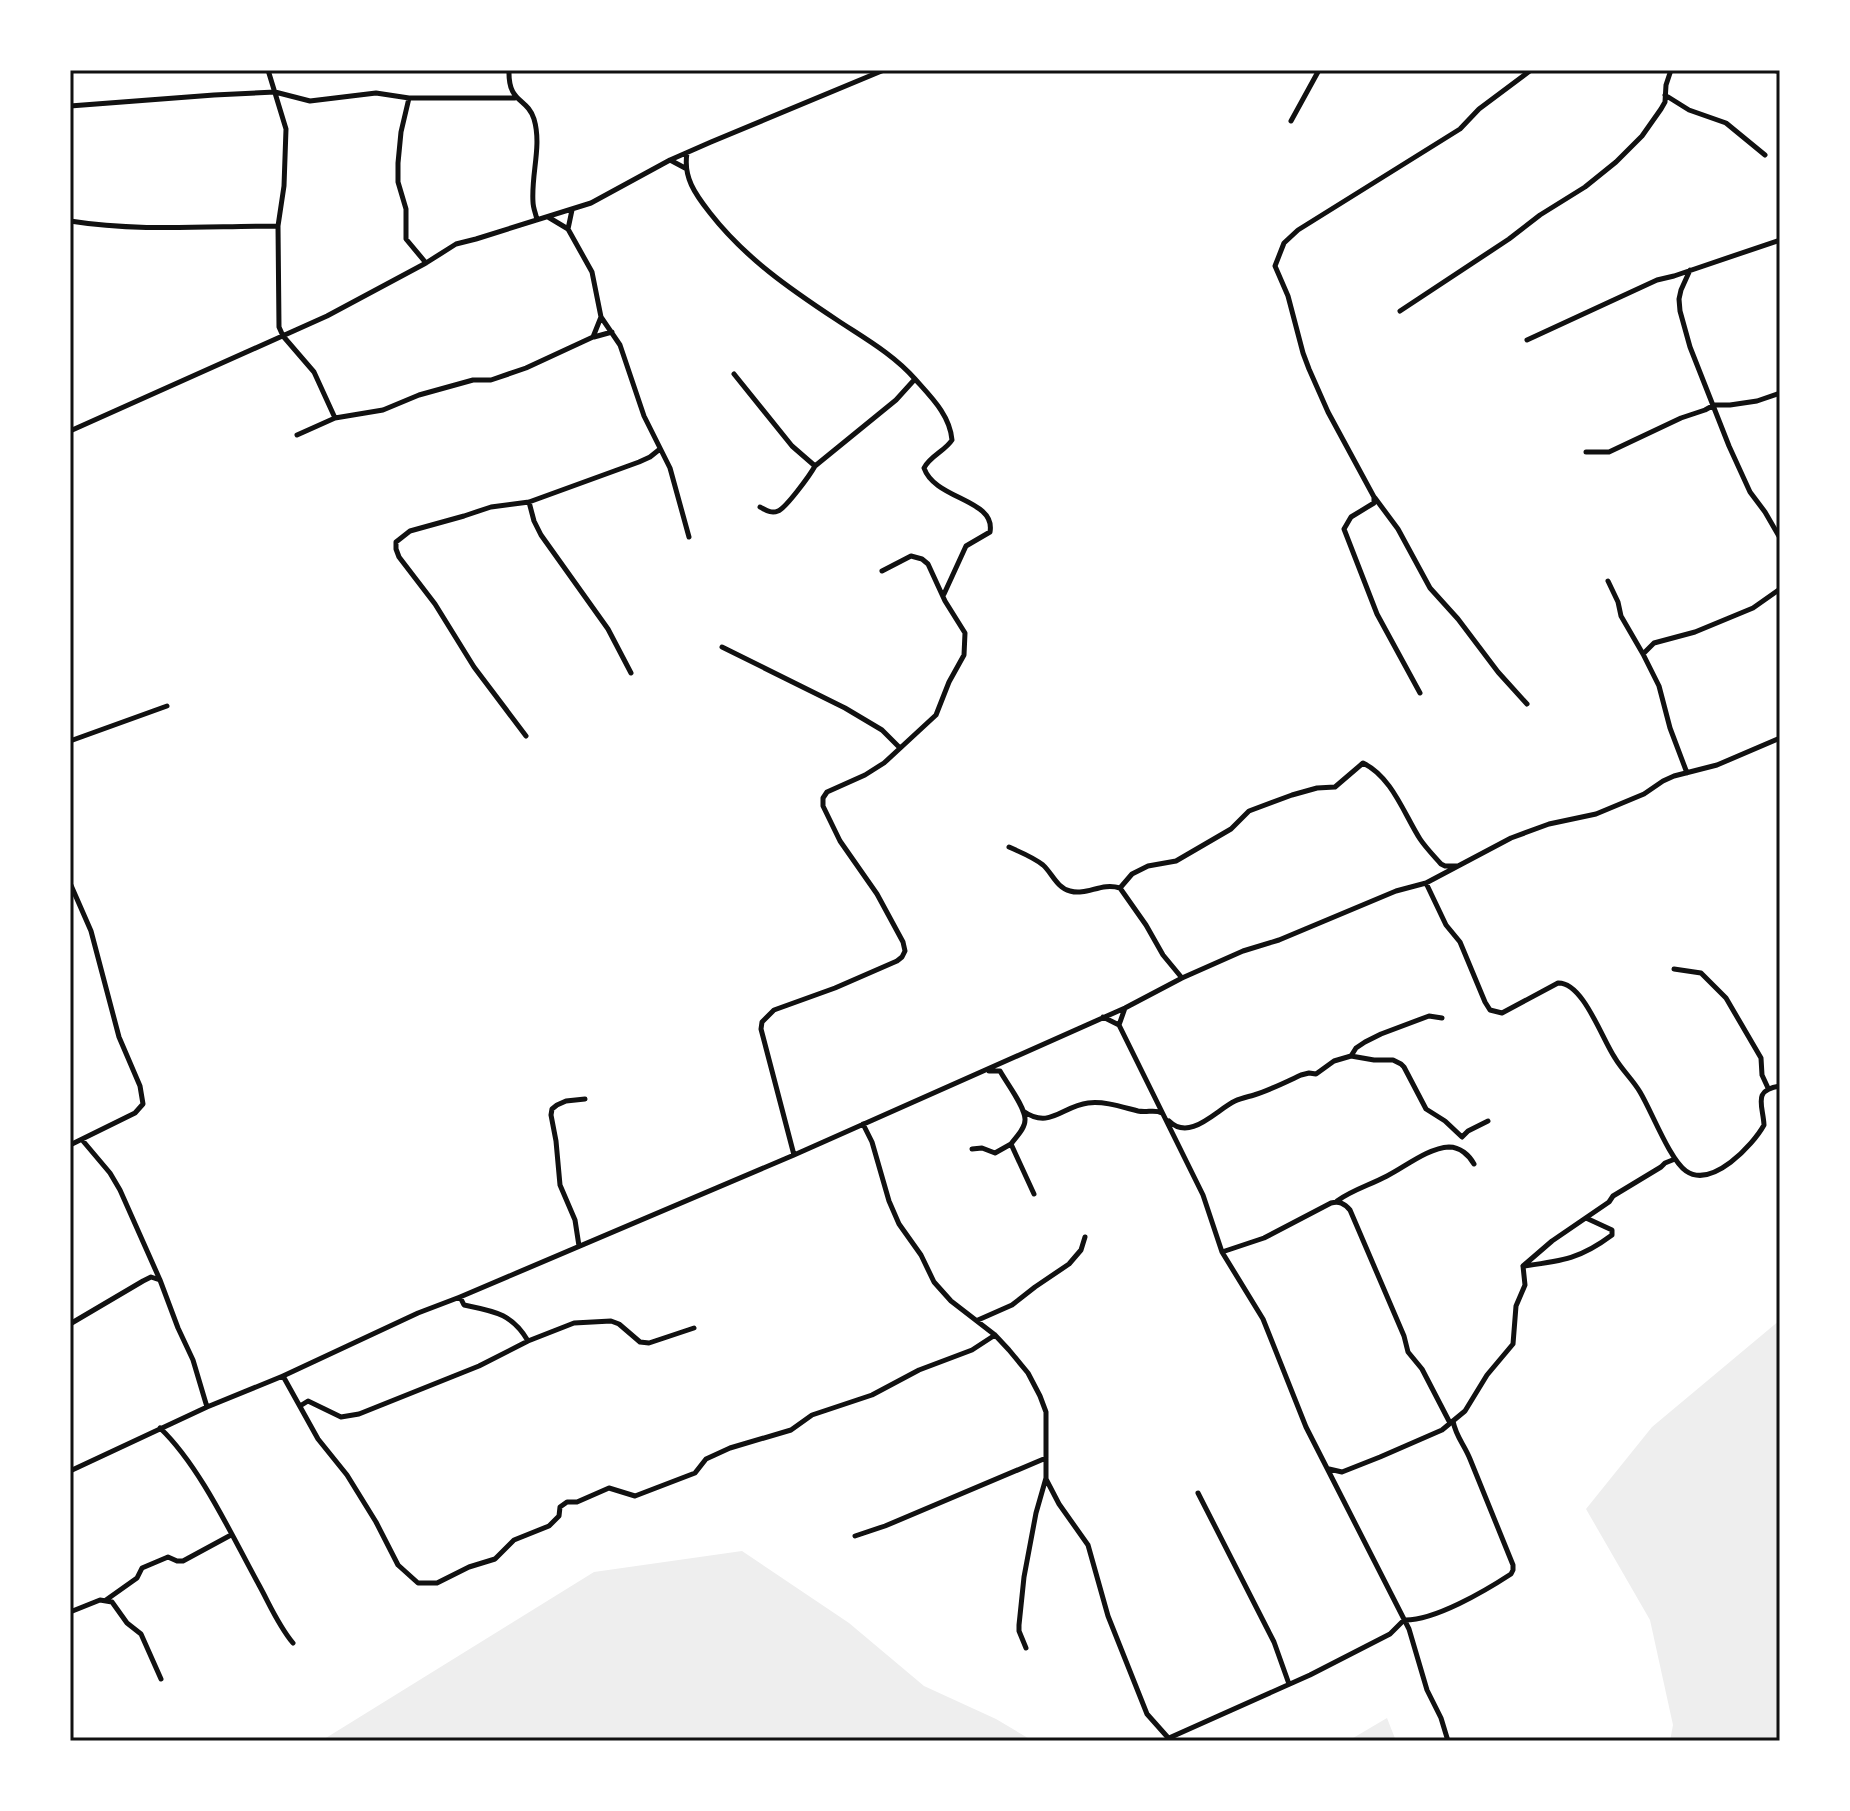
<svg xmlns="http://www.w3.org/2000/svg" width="1850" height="1811" viewBox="0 0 1850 1811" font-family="'Source Sans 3',sans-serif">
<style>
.green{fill:#eee}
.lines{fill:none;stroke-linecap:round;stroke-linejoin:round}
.minor{stroke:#111;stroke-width:5}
.tertiary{stroke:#111;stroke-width:6}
.neatline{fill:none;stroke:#111;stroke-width:3}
</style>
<rect width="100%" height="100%" fill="#fff"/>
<!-- green -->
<path class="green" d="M1780,1320V1741H1670L1673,1725L1650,1620L1586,1509L1652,1427Z
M742,1551L849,1623L924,1686L996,1719L1033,1741H321L594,1572Z
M1387,1718L1396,1741H1348Z"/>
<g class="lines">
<!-- minor -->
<path class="minor" d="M268,70L286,129L284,186L278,226L279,327L283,336L314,372L335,418
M509,70C508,104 527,97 534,119C542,146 531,174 533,202C533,208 536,214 537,220
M1665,95L1689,110L1726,123L1765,155
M409,98L401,132L398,163V182L406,209V239L426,263
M70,106L214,95L275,92L310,101L376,93L409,98H515
M1291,121L1319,70
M687,153C683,177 695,194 710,213C745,258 790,289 837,320C864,338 893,354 915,379L896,400L815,466C810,475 786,508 778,511C771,514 766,510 760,507
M670,160L685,168
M70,221C139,232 208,226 278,226
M568,229L572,210
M1690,270L1681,290L1679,299L1680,311L1690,347L1729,446L1750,492L1765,512L1780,538
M1400,311L1509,239L1540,215L1585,187L1616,162L1642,136L1661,109L1665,102L1666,85L1671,70
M601,317L620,345L644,416L670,468L689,537
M594,337L612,332
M1527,340L1657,280L1674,276L1780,240
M734,374L792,446L815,466
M915,379C931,397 950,415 952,440C945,451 930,456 924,468C935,500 996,499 990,532L966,546L944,594
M70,431L327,316L426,263L456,244L476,239L591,203L670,160L711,142L884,70
M297,435L335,418L383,410L419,395L473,380H491L526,368L593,337L601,317L592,272L568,229L548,217
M1586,452H1609L1681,418L1705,410L1714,405H1730L1757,401L1780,393
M1375,498L1398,529L1430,588L1458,619L1498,672L1527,704
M529,502L534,521L541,535L608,629L631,673
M1608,581L1618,602L1621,616L1643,654L1659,686L1670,728L1687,773
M722,647L845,708L882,730L899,747
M1643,654L1654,643L1695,632L1753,608L1780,589
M1420,693L1377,614L1344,529L1351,517L1374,503V497L1328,412L1309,369L1303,353L1288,296L1275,266L1284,243L1298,230L1460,129L1479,109L1531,70
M526,736L474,667L435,604L399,557L396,549V542L410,531L464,516L491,507L529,502L639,462L650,457L660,449
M70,741L167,706
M1009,847C1020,852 1033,857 1043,865C1052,873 1057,888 1070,891C1087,896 1101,882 1120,888L1146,925L1163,955L1182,978
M70,883L91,931L119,1037L140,1086L143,1104L135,1113L70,1145
M1426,883L1446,925L1460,942L1485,1002L1490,1010L1502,1013L1558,983C1583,982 1602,1039 1615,1058C1622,1070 1633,1080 1640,1092C1652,1112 1670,1160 1686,1171C1712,1189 1753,1145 1764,1125C1763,1105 1752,1090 1780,1086
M1120,888L1132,874L1148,866L1176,861L1231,829L1249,811L1292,795L1317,788L1335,787L1363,763C1392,777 1404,814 1420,839C1426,848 1434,856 1441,864L1445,866H1458
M1674,969L1701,973L1726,998L1761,1058L1762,1075L1768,1088
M1103,1017L1119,1025L1203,1195L1222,1252L1263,1319L1306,1427L1409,1629L1427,1690L1441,1718L1448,1741
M1119,1025L1125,1008
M1351,1056L1356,1048L1365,1042L1381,1034L1429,1016L1442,1018
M989,1071H1000C1006,1082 1026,1108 1025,1120C1025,1129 1016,1137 1011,1144L1034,1194
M1023,1111C1050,1130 1062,1106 1088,1103C1105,1101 1122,1107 1138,1111C1147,1113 1155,1109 1162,1113
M1169,1121C1190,1142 1216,1110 1235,1101C1241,1098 1247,1097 1254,1095C1270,1090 1286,1082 1301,1075L1309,1073L1316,1074L1334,1061L1351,1056L1374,1060H1393L1401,1064L1404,1067L1426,1109L1445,1121L1462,1137L1468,1131L1488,1121
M863,1124L872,1142L889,1201L899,1224L921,1255L934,1282L951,1301L995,1335L1009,1350L1028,1373L1040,1396L1046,1412V1478L1036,1513L1024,1577L1019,1625V1631L1026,1648
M83,1141L110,1173L120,1190L160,1280L178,1328L193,1360L207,1407
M972,1149L982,1148L995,1153L1011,1144
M794,1155L761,1029L762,1022L774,1010L835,988L897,961L902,957L905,951L903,942L877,894L840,841L823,806V798L827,792L865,775L884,763L936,715L949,682L964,655L965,633L945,601L928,564L922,559L911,556L882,571
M1337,1201C1352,1190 1370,1185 1387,1176C1405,1167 1428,1148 1449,1147C1460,1147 1469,1155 1474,1164
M579,1246L575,1220L560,1185L556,1141L551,1115L552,1109L557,1105L566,1101L585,1099
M1222,1252L1264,1238L1331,1203C1339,1201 1344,1203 1350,1210L1404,1336L1408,1352L1422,1369L1450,1423
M1523,1266L1552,1241L1609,1202L1613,1196L1661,1167L1665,1163L1675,1159
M1524,1266C1562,1261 1580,1259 1612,1235V1230L1586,1218
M460,1297L464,1305C493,1311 512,1313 528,1341
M978,1320L1012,1305L1035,1287L1069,1264L1081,1250L1085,1237
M70,1324L143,1281L151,1277L160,1280
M283,1376L318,1439L347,1475L376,1522L398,1565L418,1583H437L469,1567L495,1559L514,1540L549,1526L559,1516L560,1507L567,1502H577L609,1488L635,1496L695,1473L706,1459L730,1448L791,1430L812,1415L872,1395L919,1370L972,1350L995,1335
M300,1406L308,1401L341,1417L359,1414L479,1366L528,1341L574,1323L611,1321L619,1324L640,1342L649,1343L694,1328
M160,1428C200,1466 232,1536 259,1585C270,1605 278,1625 293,1643
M1329,1469L1342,1472L1380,1457L1442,1430L1465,1411L1487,1375L1513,1344L1516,1306L1525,1285L1523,1266
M70,1471L207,1407L283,1376L418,1313L460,1297L794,1155L1125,1008L1182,978L1243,951L1279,940L1396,891L1426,883L1511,838L1549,824L1596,814L1644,794L1663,781L1674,776L1717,765L1780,738
M1046,1479L1059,1504L1088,1545L1108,1616L1147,1714L1171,1741
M1198,1493L1274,1642L1289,1684
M855,1536L885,1526L1046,1458
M106,1600L137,1578L142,1568L168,1557L177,1561H183L231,1535
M70,1612L100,1600L112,1602L127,1623L141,1634L161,1679
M1169,1738L1310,1675L1390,1634L1404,1620C1434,1621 1485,1591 1511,1574L1513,1570V1565L1470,1459C1464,1444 1456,1437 1453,1421"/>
<!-- tertiary -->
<path class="tertiary" d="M1775,70L1780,71"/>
</g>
<!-- border -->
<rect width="1850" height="1811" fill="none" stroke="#ffffff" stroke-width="144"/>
<rect x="72" y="72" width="1706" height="1667" class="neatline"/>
</svg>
